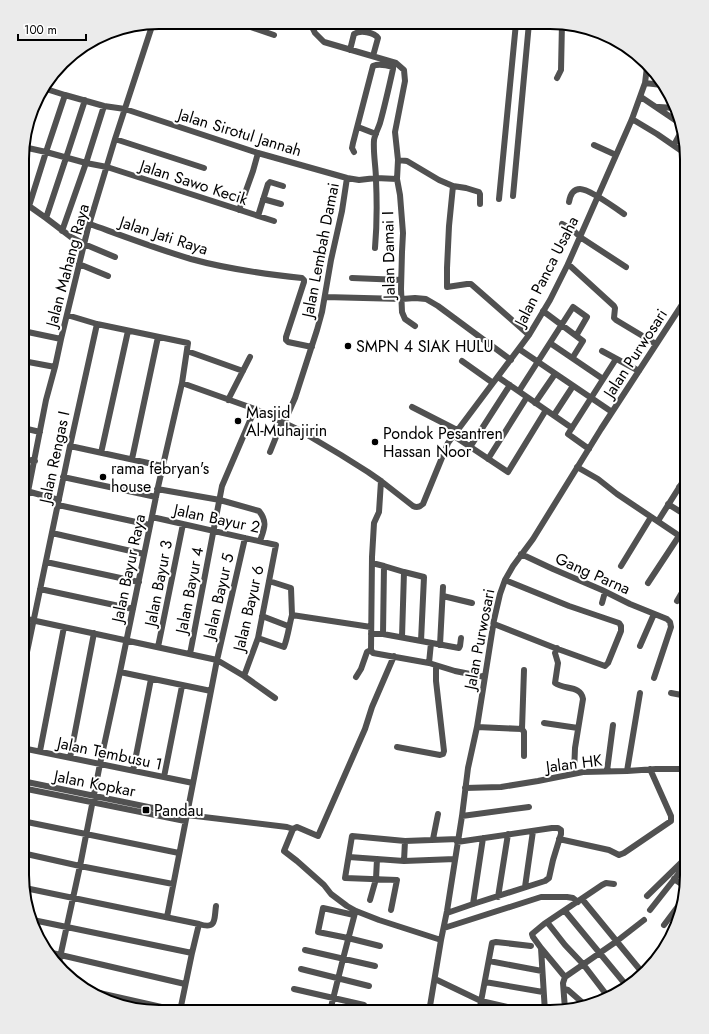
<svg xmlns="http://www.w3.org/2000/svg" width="709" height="1034" viewBox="0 0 709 1034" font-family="Jost,sans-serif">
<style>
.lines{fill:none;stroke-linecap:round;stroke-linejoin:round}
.minor{stroke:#515151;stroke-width:6}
.poi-dot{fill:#000;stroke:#fff;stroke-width:1.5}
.labels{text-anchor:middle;stroke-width:4;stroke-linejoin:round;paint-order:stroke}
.street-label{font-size:16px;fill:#000;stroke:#fff}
.poi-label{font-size:16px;fill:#000;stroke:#fff;text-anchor:start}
.rim{fill:none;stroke:#000;stroke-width:2}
</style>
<rect width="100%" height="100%" fill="#fff"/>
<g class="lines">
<!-- minor -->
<path class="minor" d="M236,22L274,35
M350,50L354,34C360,30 374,32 378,38L373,56
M557,78L561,70L562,23
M645,83L662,85
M43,88L65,95
M641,97L678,122
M85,100L66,158L46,218L71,237L84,244L115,257
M656,107H659L675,108
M632,119L657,134L686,154
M358,127L376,134
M115,139L204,168
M594,145L616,155
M674,145L681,132
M354,152L352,148L353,143L373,66C379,63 386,65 393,67V69C389,87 385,105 380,123C378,129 375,134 374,140C373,154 376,167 376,180C377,202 377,225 375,248
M398,160L407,161L439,180L453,186L449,226L447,268V287L467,284H471L529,335
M397,179L400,195L403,233L402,252L401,289L402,312L405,319L415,326
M453,186L466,188L479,192L480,194V204
M513,196L529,23
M263,199L281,204
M499,199L516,23
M569,202C570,196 573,189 580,189C589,189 617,209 624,214
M29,206L46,218
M23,207L29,206L46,152L28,148L23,161
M239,210L253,171L258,153
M258,216L268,184L270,182L283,186
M274,221L107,167L86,163L46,152L65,95L104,106L125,109L258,153L347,178L359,180L376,178L397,179L398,160L395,132L405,81L404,70L396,63L324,42L315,33L313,29L312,22
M90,224C123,236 157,249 191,259C227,269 264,274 302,278L304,280V282L286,337V340L288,342L312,347
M562,224L573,230L580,237L626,267
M62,231L86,163L104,106
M79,264L108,276
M568,264L614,306L615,308L614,318L616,320L656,344
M352,278L401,280
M325,297L402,299L415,298L426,299L438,306L511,360
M543,311L583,341L573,357
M23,331L61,339
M550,343L603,379
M519,349L612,412
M187,351L243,371
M602,351L639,371
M23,361L55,367
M462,361L493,383
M498,377L572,428
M182,383L255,409L299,430L341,455L368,472L381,481L413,506C417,508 420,507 423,504L448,443L529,335L550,300L568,264L632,119L645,83L647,67
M519,391L573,307L587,317L576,336
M228,400L250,357
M535,403L555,374
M412,407L457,430
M554,415L573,386
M284,423L295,398L317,330L322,312L331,260L342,211L347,178
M23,428L40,432
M454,436L508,472L546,410
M70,446L162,466
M470,447L510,385
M589,449L568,434L616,359
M270,452L282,422
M101,453L128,331
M23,459L35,461
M132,459L158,337
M488,459L527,397
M577,467L598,479L617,494L687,541
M63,477L156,497
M381,481L379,512L374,523L372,557L371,650L373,653L429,663L455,671L485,677
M679,487L687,491
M157,489L220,500L259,511C268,522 264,529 260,541
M23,490L59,500
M668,504L687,516
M58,505L150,525
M23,517L46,400L55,367L61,339L88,228L115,139L153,23
M152,517L276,545L258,638L244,676
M658,521L687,475
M52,533L144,554
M521,554L553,569L602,590L630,604L667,619L670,622L671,627L654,678
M46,562L139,582
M372,563L384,566L383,634
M384,566L404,572L424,577L421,641
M621,566L651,517
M269,581L291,588L292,615L371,627
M648,583L679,536
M40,589L133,609
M443,596L472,603
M677,601L687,584
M602,603L605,592
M262,616L288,626
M22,618L217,660L244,676L275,698
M494,624L555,648L605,666L608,663L621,631V626L619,623L569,606L505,580
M371,634H383L459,648L460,646L461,638
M402,637L404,572
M258,638L284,647C288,636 289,626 292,615
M440,645L443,587
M640,646L654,614
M158,647L183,524
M557,648L555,653L558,663L555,683C564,690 581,685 583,699L575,748L574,773
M190,654L222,486L255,409
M429,663L431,643
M120,672L211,691
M22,676L70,446L97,324
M356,677L361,669L367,652L371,650
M671,693L687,696
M544,723L578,728
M477,727L522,729
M397,747L440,755L443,754L444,751L436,681V668L437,666
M22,748L193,783
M40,751L64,627
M524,756V732L522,729L524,670
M70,758L94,633
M133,771L151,679
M607,771L613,725
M627,771L640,693
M164,777L182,686
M22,781L187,815L287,827L293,829L297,827L318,836L365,729L372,707L394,656
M22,788L185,821
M465,788L501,787L538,781L583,772L627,771L656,769H687
M462,816L529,807
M22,821L179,853
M293,829L284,851L297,861L324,885L331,894L347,906L356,911L379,920L441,940
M433,839L438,814
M559,839L609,850L619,855L624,853L671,821V816L650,769
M22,853L80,866L173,884
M349,857L404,861L405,841
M404,861L455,859
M674,879L686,887
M525,887L533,831
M25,888L199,924L192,953L180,1011
M647,896L687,857
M498,897L508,834
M582,899L641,971
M370,900L376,879L377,859
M473,904L483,838
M391,910L397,880L345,878L352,836L405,841L458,839
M650,910L687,863
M565,911L626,985
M447,913L473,904L545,881L549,878L553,860L561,834V830L558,828H552L457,842
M354,915L323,908L318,932L348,938L380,946
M167,917L217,660L245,538
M33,920L192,953
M547,922L565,945L583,964L609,998
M199,924C217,930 214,919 216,906
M664,925L679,905
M444,928L541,897H567L573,898L578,902
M541,948L565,977
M305,950L375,966
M52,953L185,984
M489,961L542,971
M59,962L80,866L100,764L120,672L158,487L182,383L188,343L97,324L67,315
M301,969L369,986
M435,979L481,1001L530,1012
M485,982L543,992
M294,989L364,1005
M564,989L568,990L584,1004
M86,990L179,1011
M565,1009L563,983L565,977L617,941L644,920
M290,1011H294
M330,1011L343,959L355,913
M429,1012L441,940L447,911L462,816L468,768L477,727L494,620L500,594L505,580L513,566L533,539L601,429L687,297
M479,1012L492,943L496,942L531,946
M545,1012L541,948L533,937L532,934L544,924L602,885L606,883L614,884"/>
</g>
<!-- markers -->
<g class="poi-dot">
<circle cx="348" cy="346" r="4"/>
<circle cx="238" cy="421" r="4"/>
<circle cx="375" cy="442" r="4"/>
<circle cx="103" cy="477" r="4"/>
<rect x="142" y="806" width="8" height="8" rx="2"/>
</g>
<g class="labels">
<!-- street labels -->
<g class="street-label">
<text transform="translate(240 132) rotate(17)" y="6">Jalan Sirotul Jannah</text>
<text transform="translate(194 182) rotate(18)" y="6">Jalan Sawo Kecik</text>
<text transform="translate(164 235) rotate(18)" y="6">Jalan Jati Raya</text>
<text transform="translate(320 250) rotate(-79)" y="6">Jalan Lembah Damai</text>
<text transform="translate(388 255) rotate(-91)" y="6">Jalan Damai I</text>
<text transform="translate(67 265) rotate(-75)" y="6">Jalan Mahang Raya</text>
<text transform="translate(546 271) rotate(-63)" y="6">Jalan Panca Usaha</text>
<text transform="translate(635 353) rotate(-57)" y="6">Jalan Purwosari</text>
<text transform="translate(54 457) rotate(-78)" y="6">Jalan Rengas I</text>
<text transform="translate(217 518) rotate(12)" y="6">Jalan Bayur 2</text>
<text transform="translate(128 568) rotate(-78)" y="6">Jalan Bayur Raya</text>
<text transform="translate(593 573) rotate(24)" y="6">Gang Parna</text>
<text transform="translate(158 583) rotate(-79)" y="6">Jalan Bayur 3</text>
<text transform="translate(189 590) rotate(-79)" y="6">Jalan Bayur 4</text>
<text transform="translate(218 596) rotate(-77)" y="6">Jalan Bayur 5</text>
<text transform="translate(248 608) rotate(-77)" y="6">Jalan Bayur 6</text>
<text transform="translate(479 639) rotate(-79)" y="6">Jalan Purwosari</text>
<text transform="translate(110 753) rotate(12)" y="6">Jalan Tembusu 1</text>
<text transform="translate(574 763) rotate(-7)" y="6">Jalan HK</text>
<text transform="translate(95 783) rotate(11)" y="6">Jalan Kopkar</text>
</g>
<!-- poi labels -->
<g class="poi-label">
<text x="356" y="352">SMPN 4 SIAK HULU</text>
<text x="246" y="418">Masjid<tspan x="246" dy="18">Al-Muhajirin</tspan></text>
<text x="383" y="439">Pondok Pesantren<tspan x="383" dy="18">Hassan Noor</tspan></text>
<text x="111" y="474">rama febryan's<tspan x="111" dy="18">house</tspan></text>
<text x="154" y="816">Pandau</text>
</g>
</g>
<!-- crop -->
<path d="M0 0H709V1034H0ZM159 29H550A130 130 0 0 1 680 159V875A130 130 0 0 1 550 1005H159A130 130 0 0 1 29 875V159A130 130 0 0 1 159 29Z" fill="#ebebeb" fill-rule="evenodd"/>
<path class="rim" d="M159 29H550A130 130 0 0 1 680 159V875A130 130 0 0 1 550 1005H159A130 130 0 0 1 29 875V159A130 130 0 0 1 159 29Z"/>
<!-- scale -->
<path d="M18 34v6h68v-6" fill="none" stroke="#000000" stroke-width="2"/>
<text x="24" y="34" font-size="12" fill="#000000" stroke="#ffffff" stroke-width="3" paint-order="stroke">100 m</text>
</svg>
